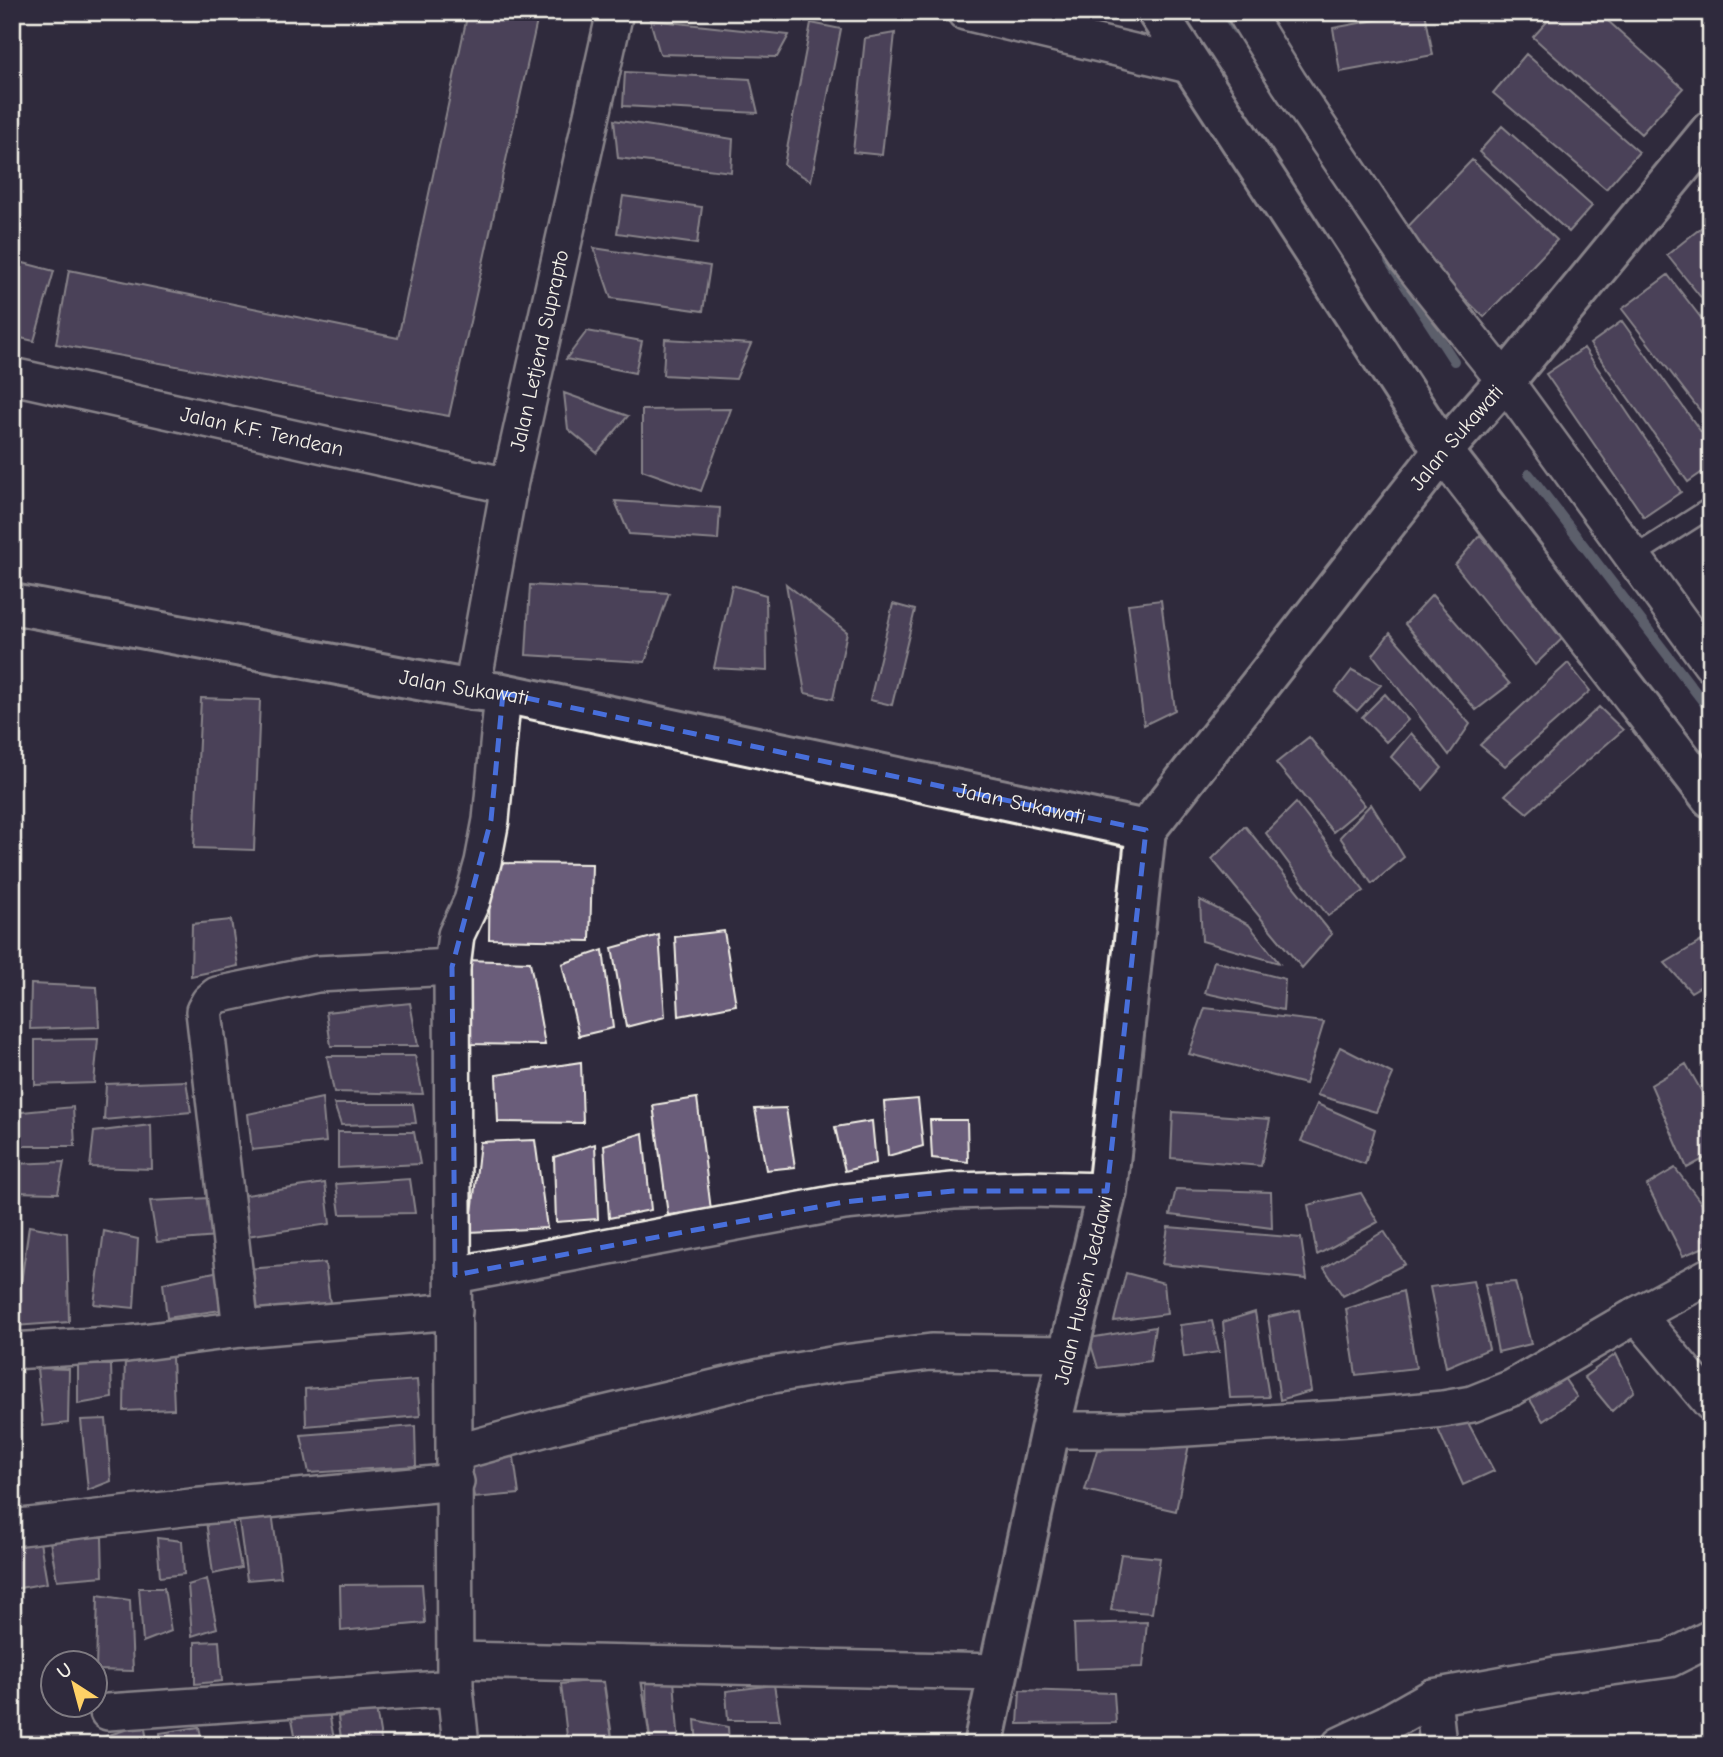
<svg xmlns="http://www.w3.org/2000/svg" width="1723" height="1757" viewBox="0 0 1723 1757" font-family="'Comic Neue',sans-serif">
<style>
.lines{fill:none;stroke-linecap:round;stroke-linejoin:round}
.stream{stroke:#929fa5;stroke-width:10}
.building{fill:#6a5d7a;stroke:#f4f1e8;stroke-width:2}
.service-casing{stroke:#f4f1e8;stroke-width:23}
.minor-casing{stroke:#f4f1e8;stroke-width:40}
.tertiary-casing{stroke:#f4f1e8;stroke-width:44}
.service{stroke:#2f2a3d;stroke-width:18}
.minor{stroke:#2f2a3d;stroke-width:35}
.tertiary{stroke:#2f2a3d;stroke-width:38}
.marked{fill:none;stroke:#486fdb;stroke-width:5;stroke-dasharray:14 9;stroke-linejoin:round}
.labels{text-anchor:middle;stroke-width:5;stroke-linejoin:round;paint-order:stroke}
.street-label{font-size:21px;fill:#f4f1e8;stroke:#2f2a3d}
</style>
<rect width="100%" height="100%" fill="#2f2a3d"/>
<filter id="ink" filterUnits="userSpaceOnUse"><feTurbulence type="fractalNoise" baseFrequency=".0143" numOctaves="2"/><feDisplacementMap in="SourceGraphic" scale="14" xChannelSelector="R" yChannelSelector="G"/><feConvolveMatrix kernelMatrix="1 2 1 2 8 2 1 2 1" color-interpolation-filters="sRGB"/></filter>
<g filter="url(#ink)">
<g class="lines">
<!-- stream -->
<path class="stream" d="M1225,12L1236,29
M1389,261L1454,361
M1529,474L1711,712"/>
</g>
<!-- building -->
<path class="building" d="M468,12H539L449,416L56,344L69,270L398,338Z
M1314,12H1336L1316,19Z
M1418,12H1425L1433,55L1340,72L1333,28Z
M1556,12H1598L1683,88L1641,134L1533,37Z
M650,20L789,35L777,57L660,54Z
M811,23L841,29L811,181L784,165Z
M895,33L882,155L853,152L865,38Z
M1526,54L1639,152L1606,189L1493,93Z
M625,72L750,79L758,113L623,106Z
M614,120L733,139L731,172L618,158Z
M1502,126L1592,206L1569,232L1479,152Z
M1472,160L1557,240L1484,317L1399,236Z
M623,196L702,207L697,244L617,233Z
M1707,223L1711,227V310L1667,255Z
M594,248L710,266L703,311L611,298Z
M12,260L54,271L34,341L12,336Z
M1668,275L1711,331V425L1622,309Z
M1622,321L1711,446V466L1688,482L1590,344Z
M587,331L642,341L635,373L566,359Z
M665,339L751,344L736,379L663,375Z
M1584,348L1681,492L1644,517L1546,374Z
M564,393L628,416L597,453L568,429Z
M731,409L701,491L642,470V410Z
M615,501L720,508L718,540L629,534Z
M1480,535L1568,633L1535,665L1455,565Z
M786,584L847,632L833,699L805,693Z
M530,585L669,593L645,662L526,655Z
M732,585L766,595L767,671L714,668Z
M1432,595L1510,684L1476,710L1405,624Z
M1161,600L1175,710L1144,725L1128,604Z
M893,604L915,610L892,705L870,700Z
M1390,633L1470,724L1449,755L1373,655Z
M1568,663L1590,691L1505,766L1480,745Z
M1352,670L1381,685L1357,711L1335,692Z
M1385,694L1408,720L1386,742L1362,717Z
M201,698L260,700L254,850L194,848Z
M1599,707L1623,730L1527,813L1505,795Z
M1411,733L1442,768L1423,790L1391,757Z
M1309,737L1365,805L1333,832L1276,763Z
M1296,803L1364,891L1328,916L1266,833Z
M1371,804L1404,857L1372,884L1340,837Z
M1245,826L1332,934L1302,968L1212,859Z
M490,863L592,864L590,941L489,939Z
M1200,900L1249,925L1279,963L1202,941Z
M231,920L238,966L191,976L192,924Z
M724,931L736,1005L679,1016L675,937Z
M659,935L665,1017L626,1027L612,948Z
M1710,936L1711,980L1691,992L1665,963Z
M603,950L613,1028L579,1036L562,964Z
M465,960L530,962L545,1045L470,1044Z
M1214,961L1285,979L1283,1010L1205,993Z
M31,984L97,987L99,1027L30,1029Z
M410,1003L418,1046H331L326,1012Z
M1205,1008L1324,1022L1305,1084L1189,1054Z
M98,1039L94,1083L35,1085V1040Z
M1711,1043V1057L1704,1046Z
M1340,1047L1393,1074L1376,1112L1317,1095Z
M327,1056H415L423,1094L334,1092Z
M581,1062L583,1123L498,1122L496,1075Z
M1686,1064L1711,1108V1155L1687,1168L1651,1085Z
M186,1081L191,1112L104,1120L106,1084Z
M322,1098L326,1142L252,1150L248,1114Z
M697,1098L711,1210L668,1215L653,1105Z
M918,1099L923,1146L888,1156L884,1102Z
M334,1104H413L416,1123L341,1125Z
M1317,1104L1375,1129L1365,1164L1301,1141Z
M73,1107L75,1146H12V1113Z
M786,1108L795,1167L766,1170L755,1109Z
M1173,1112L1270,1119L1261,1166L1171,1158Z
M930,1120H967L968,1162L932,1158Z
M872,1121L876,1163L845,1171L835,1127Z
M151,1125L152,1169L90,1167L94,1132Z
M338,1132H414L420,1164L338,1168Z
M643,1133L651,1210L609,1218L604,1145Z
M535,1140L547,1228L470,1232L480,1142Z
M595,1144L598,1219L556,1222L554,1157Z
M64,1162L58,1193L12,1192V1164Z
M1675,1168L1711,1216V1244L1683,1256L1647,1185Z
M410,1179L415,1213L340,1214L336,1184Z
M325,1183L330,1224L246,1236L240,1196Z
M1176,1189L1271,1192L1272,1228L1170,1215Z
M1361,1193L1378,1222L1317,1255L1308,1205Z
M210,1198L217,1237L157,1242L150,1201Z
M29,1226L67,1233L69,1322L15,1326Z
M1168,1227L1301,1238L1307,1279L1162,1264Z
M104,1231L138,1239L134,1308L94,1304Z
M1384,1231L1405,1264L1343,1296L1324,1268Z
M325,1263L330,1303L251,1314L247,1269Z
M219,1271L221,1310L167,1318L163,1283Z
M1126,1273L1164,1283L1167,1314L1114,1321Z
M1473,1281L1489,1349L1446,1367L1430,1287Z
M1515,1282L1531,1344L1498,1352L1485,1284Z
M1403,1291L1416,1368L1356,1375L1346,1309Z
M1299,1310L1311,1391L1280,1400L1268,1317Z
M1255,1312L1269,1397L1230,1398L1223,1322Z
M1212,1321L1219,1352L1184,1357L1180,1325Z
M1155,1327L1150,1361L1098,1368L1089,1338Z
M125,1354L172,1357L174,1409L124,1411Z
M1616,1354L1634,1391L1612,1411L1584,1377Z
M78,1364L111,1365L112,1398L78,1404Z
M37,1368L69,1369L68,1423L43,1426Z
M1562,1375L1577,1397L1543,1421L1526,1393Z
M417,1380L420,1416L306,1426L305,1389Z
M106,1419L111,1481L88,1490L81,1420Z
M1466,1419L1494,1471L1463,1485L1437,1427Z
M415,1426L416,1466L309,1473L301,1435Z
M1189,1444L1176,1511L1085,1490L1097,1450Z
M513,1450L519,1494L474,1498L469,1465Z
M205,1513L231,1514L241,1568L213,1574Z
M272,1513L281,1577L247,1580L238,1514Z
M39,1536L47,1583L14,1589L12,1539Z
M49,1536L102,1537L103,1576L57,1580Z
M157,1538L182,1541L184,1574L160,1577Z
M1121,1554L1160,1558L1152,1613L1111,1610Z
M207,1579L217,1628L192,1636L188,1585Z
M422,1584L425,1623L341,1631L340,1585Z
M139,1588H164L171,1631L143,1642Z
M98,1595L130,1600L133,1671L96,1670Z
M1147,1622L1143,1667L1076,1669L1074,1624Z
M14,1632L12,1694V1633Z
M219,1641L222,1681L195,1684V1642Z
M646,1674L674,1680L679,1745H647Z
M615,1678L622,1745H568L561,1684Z
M774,1685L780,1720H728L726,1691Z
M1020,1690L1114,1693L1116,1723L1018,1724Z
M376,1709L382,1745H342L338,1717Z
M329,1712L335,1745H297L291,1714Z
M695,1720L728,1727L729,1745H697Z
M144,1724L148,1745H108L106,1736Z
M199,1727L203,1745H161L160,1733Z
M448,1735V1745H392V1737Z
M99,1736L101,1745H72Z
M42,1739L43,1745H12V1740Z
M1082,1741V1745H1038Z"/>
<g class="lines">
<!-- service casing -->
<g class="service-casing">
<path id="service" d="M1633,557L1711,507"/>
</g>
<!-- minor casing -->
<g class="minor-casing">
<g id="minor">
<path d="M965,12L1193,66"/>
<path d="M1245,12L1289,83L1407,258L1505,381L1711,664"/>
<path id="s1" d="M12,376L509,486"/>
<path id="s2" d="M472,690L509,486L615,12"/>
<path d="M455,1275L844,1202L953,1191L1028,1189L1107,1191"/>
<path d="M1637,1315L1711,1403"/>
<path d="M241,1329L204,1011L209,1002L217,995L317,974L452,967"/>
<path d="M12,1351L127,1344L241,1329L454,1311"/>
<path d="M1050,1430H1154L1349,1418L1443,1409L1472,1404L1512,1388L1637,1315L1711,1275"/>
<path d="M455,1453L557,1425L638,1406L761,1377L843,1363L931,1352L1067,1354"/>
<path d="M12,1528L191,1507L456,1482"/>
<path d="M456,1660L999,1672"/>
<path d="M620,1664L632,1745"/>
<path d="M1433,1697L1438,1745"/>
<path d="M108,1712L455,1688"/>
<path d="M461,1745L455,1688L452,967L456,935L472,901L483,862L491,820L503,693"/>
<path d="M1340,1745L1387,1723L1433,1697L1561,1674L1669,1659L1711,1638"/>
</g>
</g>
<!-- tertiary casing -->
<g class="tertiary-casing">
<g id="tertiary">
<path d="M1157,12L1443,451L1711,798"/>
<path id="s3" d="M12,604L472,690L503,693L1146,830L1443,451L1505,381L1711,130"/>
<path id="s4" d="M983,1745L1050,1430L1107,1191L1146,830"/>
</g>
</g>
<!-- service -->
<use href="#service" class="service"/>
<!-- minor -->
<use href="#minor" class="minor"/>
<!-- tertiary -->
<use href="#tertiary" class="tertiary"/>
</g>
</g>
<!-- marked area -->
<path d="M0 0H1723V1757H0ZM503,693L1146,830L1107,1191H953L844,1202L455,1275L452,967L491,820Z" fill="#2f2a3d" fill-opacity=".55" fill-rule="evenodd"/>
<path class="marked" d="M503,693L1146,830L1107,1191H953L844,1202L455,1275L452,967L491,820Z"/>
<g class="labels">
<!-- street labels -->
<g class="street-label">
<text dy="7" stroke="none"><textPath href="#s2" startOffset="346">Jalan Letjend Suprapto</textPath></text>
<text dy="7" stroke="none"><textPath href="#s1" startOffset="256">Jalan K.F. Tendean</textPath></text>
<text dy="7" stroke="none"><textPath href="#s3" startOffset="1657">Jalan Sukawati</textPath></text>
<text dy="7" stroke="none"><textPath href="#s3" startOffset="460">Jalan Sukawati</textPath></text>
<text dy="7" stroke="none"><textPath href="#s3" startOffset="1029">Jalan Sukawati</textPath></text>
<text dy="7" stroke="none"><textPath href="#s4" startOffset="466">Jalan Husein Jeddawi</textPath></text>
</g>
</g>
<!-- margin -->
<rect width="1723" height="1757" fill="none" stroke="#2f2a3d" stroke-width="42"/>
<rect x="21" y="21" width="1681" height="1715" fill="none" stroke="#f4f1e8" stroke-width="2.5" filter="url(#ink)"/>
<!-- north arrow -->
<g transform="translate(74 1684) rotate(324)"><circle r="33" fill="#2f2a3d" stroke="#7e7a81" stroke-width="2"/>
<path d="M0-5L12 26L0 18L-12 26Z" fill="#ffd166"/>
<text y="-10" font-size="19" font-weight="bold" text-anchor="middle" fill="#f4f1e8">U</text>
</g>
</svg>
